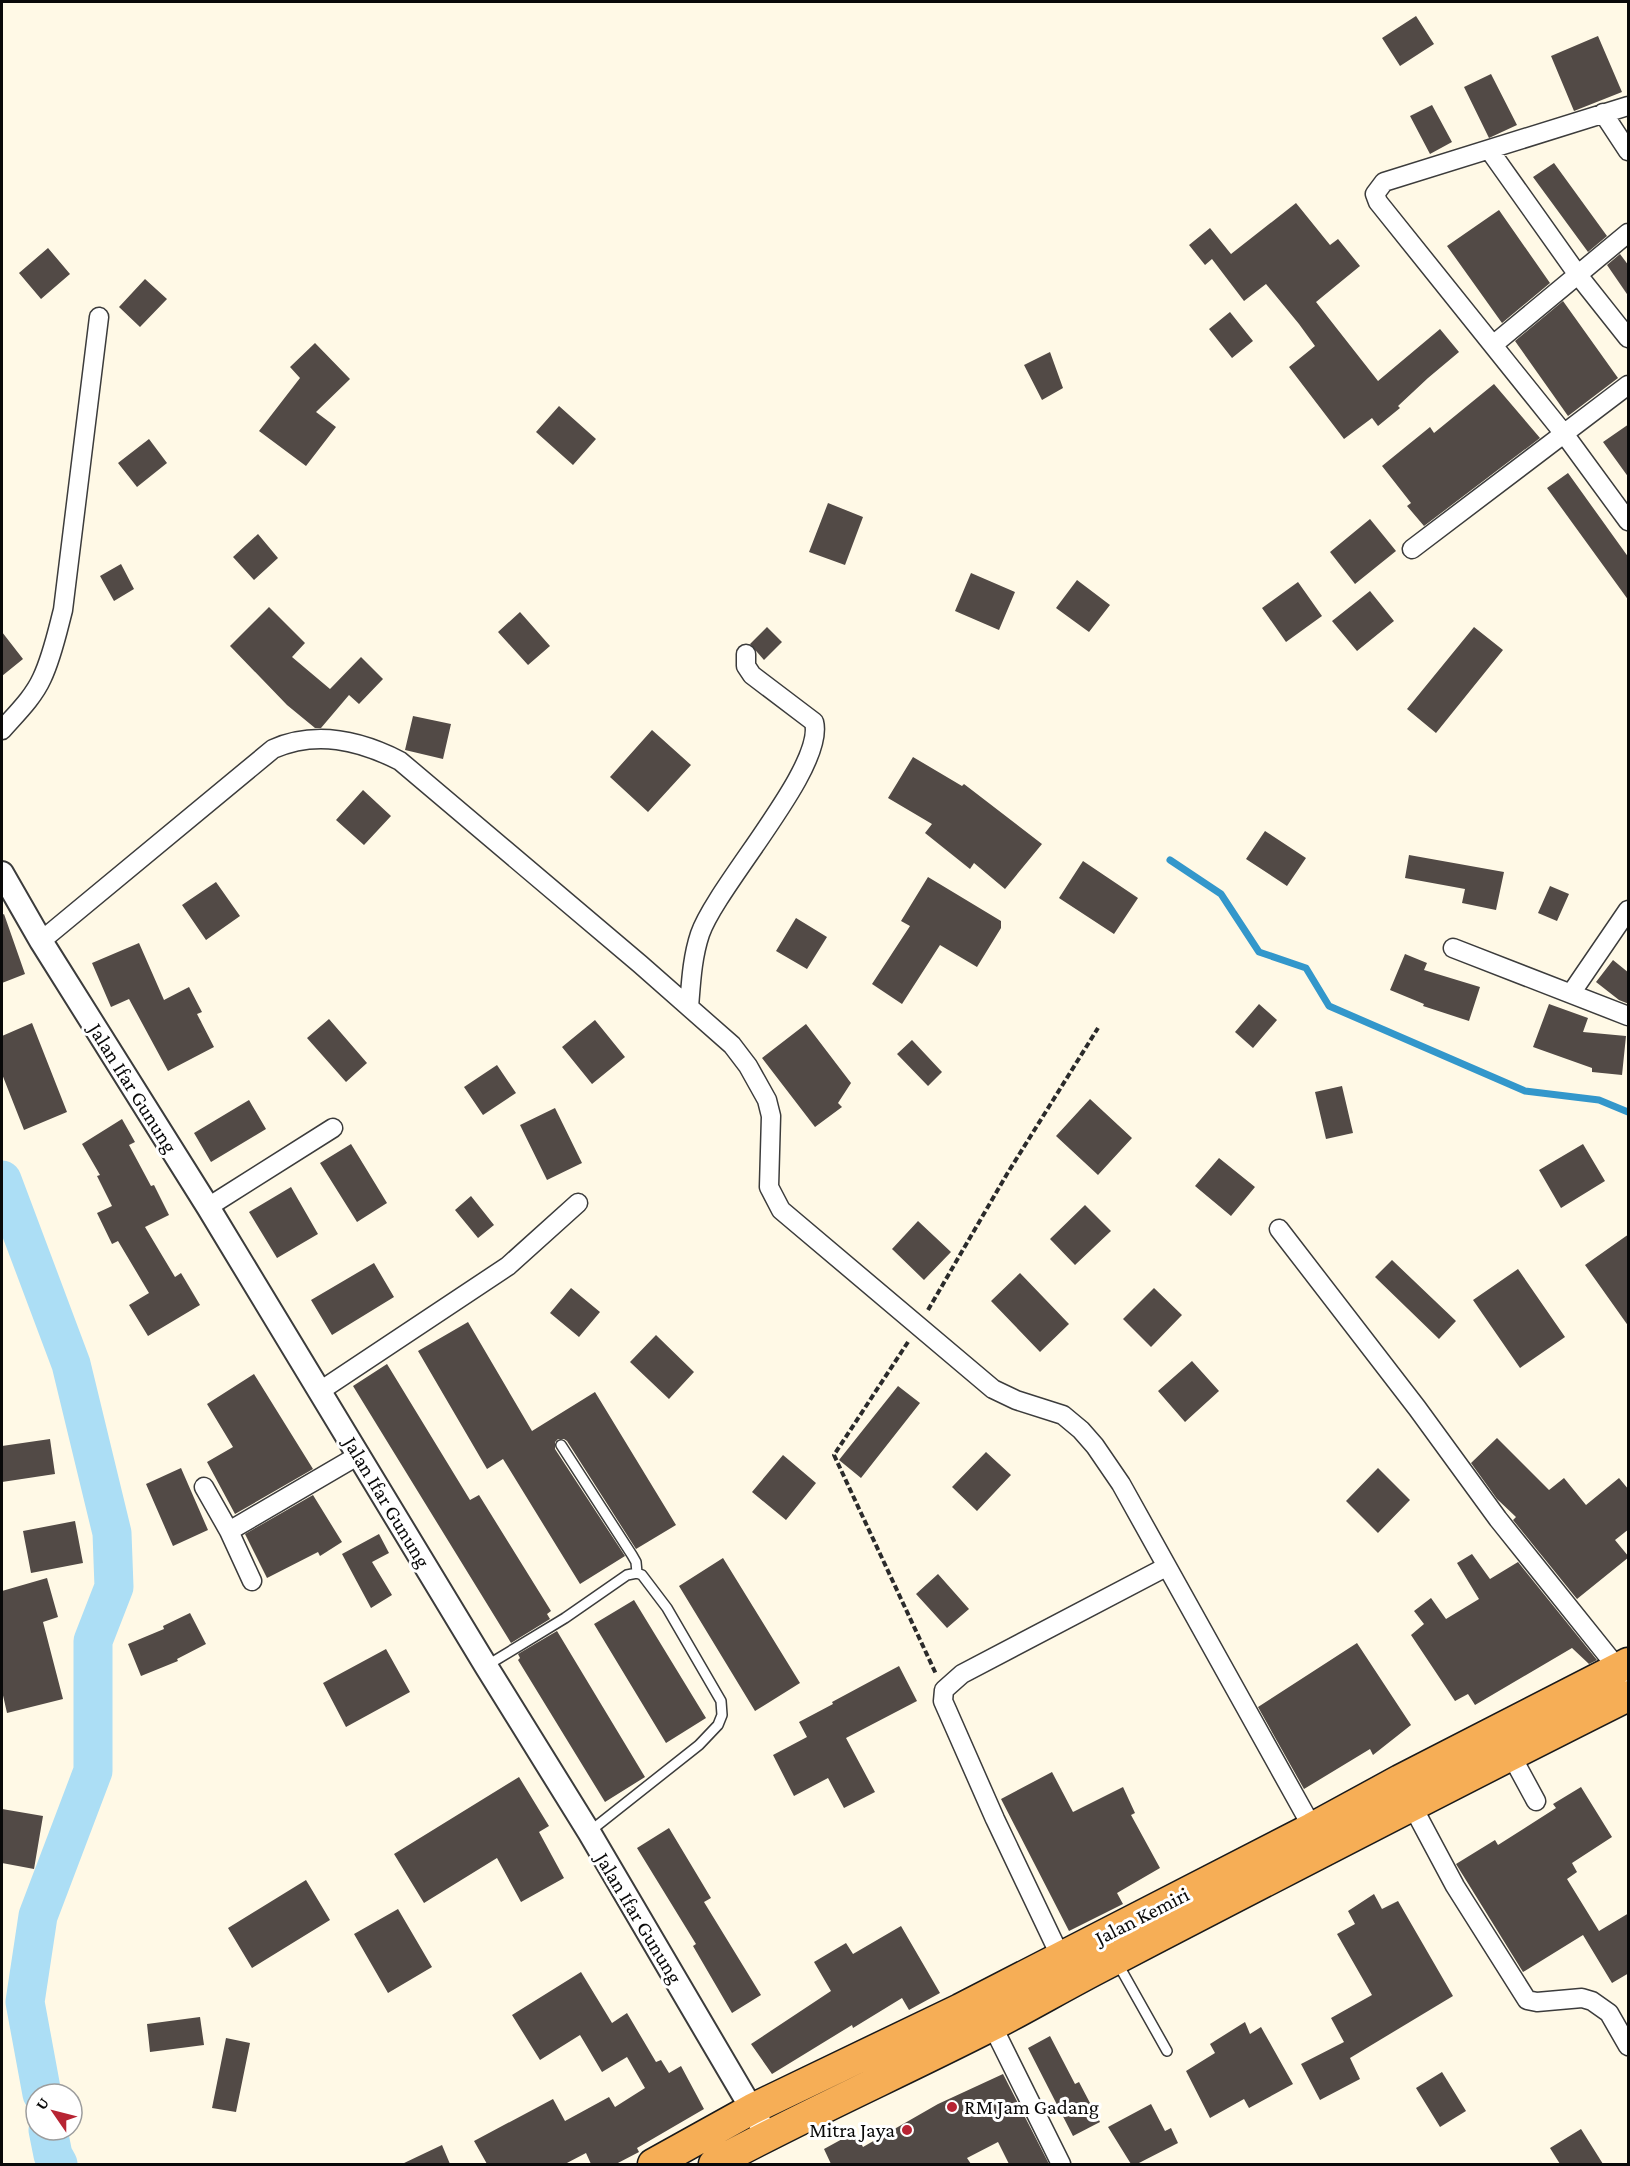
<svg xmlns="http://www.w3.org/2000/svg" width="1630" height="2166" viewBox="0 0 1630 2166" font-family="'Crimson Pro',serif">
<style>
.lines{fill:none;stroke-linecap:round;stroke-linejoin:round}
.stream{stroke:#3397cb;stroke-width:7}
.river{stroke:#acdef5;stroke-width:39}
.building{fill:#524a46}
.service-casing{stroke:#3c3c3c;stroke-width:12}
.minor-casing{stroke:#3c3c3c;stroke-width:21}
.tertiary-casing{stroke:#3c3c3c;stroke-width:26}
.trunk-casing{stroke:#1a1a1a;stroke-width:33}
.path{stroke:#2b2b2b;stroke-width:4;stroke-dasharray:6 3;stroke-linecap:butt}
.service{stroke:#fff;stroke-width:9}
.minor{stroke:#fff;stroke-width:18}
.tertiary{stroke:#fff;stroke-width:22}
.trunk{stroke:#f6ae56;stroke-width:30}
.poi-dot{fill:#b72433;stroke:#fff;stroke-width:2}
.labels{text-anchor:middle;stroke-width:6;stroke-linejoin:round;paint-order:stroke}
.street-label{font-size:21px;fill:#090909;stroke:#fff}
.poi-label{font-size:21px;fill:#090909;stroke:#fff;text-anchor:start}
</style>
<rect width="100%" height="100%" fill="#fff9e6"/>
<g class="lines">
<!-- stream -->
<path class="stream" d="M1170,860L1221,894L1259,952L1306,968L1329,1006L1525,1091L1599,1100L1628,1112"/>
<!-- river -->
<path class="river" d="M2,1180L71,1364L112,1533L114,1587L93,1641V1771L38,1916L25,2002L42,2094
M48,2130L53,2155L58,2164"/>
</g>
<!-- building -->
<path class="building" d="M1416,16L1434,44L1400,66L1382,38Z
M1598,36L1622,92L1574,111L1551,56Z
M1491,74L1517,125L1489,138L1464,87Z
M1432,105L1452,142L1430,154L1410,116Z
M1554,163L1607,236L1588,252L1533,177Z
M1296,203L1330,245L1338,239L1360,266L1316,302L1378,381L1440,329L1459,352L1428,378L1398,406L1400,408L1378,426L1372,418L1344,439L1289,367L1315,346L1299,324L1266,284L1244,301L1212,259L1205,265L1189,245L1210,228L1231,254Z
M1499,210L1550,283L1502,323L1447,246Z
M48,248L70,274L41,299L19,273Z
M1620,254L1629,266V297L1607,265Z
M145,279L167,299L140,327L119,307Z
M1563,301L1618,378L1568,416L1515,341Z
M1230,312L1253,341L1232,358L1209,329Z
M315,343L350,379L316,412L336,427L306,466L259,431L300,378L290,367Z
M1050,352L1063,388L1042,400L1024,365Z
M1494,384L1540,438L1424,526L1407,506L1411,503L1382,466L1430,427L1434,433Z
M559,406L596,439L573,465L536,432Z
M1629,424V478L1603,442Z
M149,439L167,463L137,487L118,463Z
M1568,473L1629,558V601L1547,488Z
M828,503L863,517L845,565L809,552Z
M1370,519L1396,551L1355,584L1330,552Z
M258,534L278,558L254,580L233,557Z
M121,564L134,589L114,601L100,576Z
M971,573L1015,592L999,630L955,611Z
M1077,580L1110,605L1089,632L1056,608Z
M1298,582L1322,616L1286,642L1262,608Z
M1370,591L1394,621L1357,651L1332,621Z
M269,607L305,643L292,657L330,689L361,657L383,679L359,704L349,695L321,728H315L287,705L230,646Z
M520,612L550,646L528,665L498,632Z
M767,627L782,642L764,660L750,644Z
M1474,627L1503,650L1436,733L1407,709Z
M2,632L23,659L2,676Z
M413,716L451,724L443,759L405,750Z
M652,730L691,765L648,812L610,777Z
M913,757L962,786L964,784L1042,844L1005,889L974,863L970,869L925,833L932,824L888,798Z
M363,790L391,816L364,845L336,820Z
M1265,831L1306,858L1287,886L1246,859Z
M1409,855L1504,872L1496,910L1462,903L1465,889L1405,878Z
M1083,861L1138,898L1114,934L1059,898Z
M928,877L1001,921V928L977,967L940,945L902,1004L872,984L910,926L901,921Z
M216,882L240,916L206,940L182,905Z
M1550,886L1569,894L1557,921L1538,913Z
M4,914L25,974L2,983V915Z
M796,918L827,937L807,969L776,951Z
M139,943L164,1000L189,987L202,1012L197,1014L214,1047L168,1071L129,999L111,1007L92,963Z
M1405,954L1427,963L1424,970L1480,987L1469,1021L1423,1006L1424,1004L1390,990Z
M1613,960L1629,973V1004L1619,1000L1596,982Z
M1259,1004L1277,1020L1253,1048L1235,1032Z
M1549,1004L1588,1018L1583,1032L1626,1036L1622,1075L1592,1072V1068L1533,1047Z
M329,1019L367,1063L346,1082L307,1038Z
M595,1020L625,1057L592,1084L562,1047Z
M32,1023L67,1112L24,1130L2,1074V1036Z
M806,1024L851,1083L838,1103L842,1107L815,1127L762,1058Z
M912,1040L942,1072L928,1086L897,1054Z
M497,1065L516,1093L483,1115L464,1087Z
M1342,1086L1353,1133L1326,1139L1315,1092Z
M1090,1099L1132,1138L1098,1175L1056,1136Z
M249,1100L266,1129L211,1162L194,1133Z
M555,1108L582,1163L547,1180L520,1125Z
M122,1119L135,1142L129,1145L151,1186L154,1185L169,1215L145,1227L175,1277L181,1273L200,1305L148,1336L129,1305L149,1293L118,1241L112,1244L97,1213L112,1206L97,1176L100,1175L82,1144Z
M351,1144L387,1203L357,1222L320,1163Z
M1583,1144L1605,1181L1561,1208L1539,1170Z
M1219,1158L1255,1187L1231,1216L1195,1186Z
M291,1187L318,1234L277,1258L249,1212Z
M471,1196L494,1225L478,1238L455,1210Z
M1085,1205L1111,1231L1075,1265L1050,1239Z
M918,1221L951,1252L924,1280L892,1249Z
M1629,1234V1327L1585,1265Z
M1392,1260L1456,1321L1439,1339L1375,1277Z
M374,1263L394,1297L332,1335L311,1300Z
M1518,1269L1565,1337L1520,1368L1473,1300Z
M1020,1273L1069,1324L1040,1352L991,1301Z
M571,1288L600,1312L579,1337L550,1313Z
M1154,1288L1182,1315L1151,1347L1123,1319Z
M468,1322L532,1431L595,1392L676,1525L636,1549L567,1441L564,1439H558L555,1442V1449L625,1556L580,1584L503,1459L487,1469L418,1351Z
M656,1335L694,1372L669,1399L630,1362Z
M1192,1361L1219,1391L1185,1422L1158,1391Z
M387,1364L470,1500L479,1495L551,1611L547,1614L550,1619L511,1643L353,1386Z
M254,1374L313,1469L235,1514L207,1462L233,1447L207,1404Z
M898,1386L920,1403L861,1478L839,1460Z
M1497,1438L1549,1490L1564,1478L1586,1505L1619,1478L1629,1490V1529L1615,1540L1629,1557L1577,1599L1513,1520L1516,1517L1497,1499L1471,1463Z
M50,1439L55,1474L2,1482V1446Z
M986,1452L1011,1475L977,1511L952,1487Z
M783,1455L816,1483L786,1520L752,1492Z
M181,1468L208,1530L173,1546L146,1484Z
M1378,1468L1410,1500L1378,1533L1346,1501Z
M313,1495L342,1542L320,1556L318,1552L267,1578L245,1534Z
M75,1521L83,1563L31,1573L23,1531Z
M379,1534L389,1553L372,1562L392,1595L371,1608L342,1554Z
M1472,1554L1490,1579L1518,1562L1597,1660L1589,1664L1572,1648L1475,1705L1468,1694L1455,1701L1411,1635L1424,1624L1414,1611L1431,1598L1446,1619L1479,1599L1457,1563Z
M723,1558L800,1683L755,1711L679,1586Z
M938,1574L969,1609L947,1628L916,1594Z
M47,1578L58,1617L43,1622L63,1699L7,1713L2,1691V1591Z
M634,1600L706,1718L666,1743L594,1624Z
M190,1613L206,1644L177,1659L178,1661L141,1676L128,1644L164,1629L163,1626Z
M557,1631L645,1777L605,1802L518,1660L520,1658L518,1654Z
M1357,1643L1411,1725L1373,1755L1370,1749L1304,1789L1258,1707Z
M386,1649L410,1692L346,1727L323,1683Z
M899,1666L917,1701L846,1738L875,1792L844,1808L828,1778L794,1796L773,1755L807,1737L799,1722L833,1704L832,1702Z
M1052,1772L1073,1812L1123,1787L1135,1813L1131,1815L1160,1868L1117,1893L1123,1904L1069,1931L1001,1799Z
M519,1777L549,1826L539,1832L564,1878L521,1902L497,1858L424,1903L394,1854Z
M1581,1787L1612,1837L1572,1863L1577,1872L1567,1879L1599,1931L1629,1913V1973L1612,1983L1583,1935L1523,1972L1456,1864L1495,1840L1498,1845L1556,1808L1553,1804Z
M2,1809L43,1816L34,1869L2,1863Z
M669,1828L711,1898L704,1902L761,1995L732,2013L693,1946L696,1944L637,1848Z
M306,1880L330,1920L252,1968L228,1928Z
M1374,1894L1382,1909L1398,1901L1453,1996L1350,2058L1360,2079L1320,2100L1301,2064L1344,2042L1331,2018L1372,1995L1337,1934L1355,1924L1348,1911Z
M398,1909L432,1967L388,1993L354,1934Z
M901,1926L940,1993L909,2010L902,1998L853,2028L852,2025L772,2074L751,2044L831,1991L814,1962L846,1943L853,1954Z
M581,1972L612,2023L627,2013L656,2062L661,2060L669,2073L681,2066L704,2109L637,2148L639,2152L616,2164H591L586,2153L565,2164H487L474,2141L553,2099L565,2121L609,2097L615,2107L645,2088L627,2057L602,2072L580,2035L540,2060L512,2015Z
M200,2017L204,2045L150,2052L147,2024Z
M1245,2022L1250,2034L1261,2027L1293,2084L1249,2108L1244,2099L1210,2118L1186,2071L1215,2053L1210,2044Z
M1050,2036L1075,2084L1079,2082L1100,2122L1073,2136L1028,2048Z
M226,2038L250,2043L236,2112L212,2108Z
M1442,2072L1466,2111L1440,2127L1416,2088Z
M1003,2074L1049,2164H1009L998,2142L967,2158L971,2164H831L824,2149L855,2132L863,2147L938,2104Z
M1151,2104L1165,2131L1171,2128L1178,2143L1137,2164H1131L1108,2127Z
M1581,2129L1603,2164H1560L1550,2148Z
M442,2145L450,2164H402Z"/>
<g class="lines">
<!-- service casing -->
<g class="service-casing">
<path id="service" d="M561,1445L632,1555L636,1562L637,1573
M486,1666L565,1618L627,1575L637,1573L642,1575L667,1608L721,1701L722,1715L718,1725L699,1745L589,1832
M1118,1964L1167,2051"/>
</g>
<!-- minor casing -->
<g class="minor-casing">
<path id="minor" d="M1628,106L1384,182L1375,194L1378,202L1565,435L1628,521
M1603,113L1628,151
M1490,151L1578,275L1628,338
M1493,345L1628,233
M1412,549L1628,385
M2,730C16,714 33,698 42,678C52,657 57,633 63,610L99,317
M41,941L273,749C316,730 359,740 400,761L640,964L732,1045L748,1066L767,1100L771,1116L769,1187L781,1210L993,1389L1016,1400L1063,1415L1081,1430L1095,1446L1121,1484L1316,1834
M1453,948L1628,1016
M1572,992L1628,910
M689,1007C691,983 692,958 700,934C717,885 826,767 814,722L752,675L746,666V654
M208,1207L333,1128
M1279,1229L1417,1408L1498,1519L1624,1676
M320,1391L508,1266L578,1203
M204,1487L229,1531
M252,1581L229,1531L359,1455
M1511,1755L1536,1801
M1408,1798L1455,1886L1527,2000L1537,2002L1582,1998L1592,2001L1609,2013L1628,2046
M1065,1966L995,1819L947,1710L943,1701L944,1690L962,1674L1166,1567
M988,2017L1061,2164"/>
</g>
<!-- tertiary casing -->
<g class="tertiary-casing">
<path id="tertiary" d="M2,873L41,941L208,1207L486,1666L589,1832L760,2123"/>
</g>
<!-- trunk casing -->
<g class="trunk-casing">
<path id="trunk" d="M653,2164L752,2109L960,2009L1312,1828L1400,1780L1628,1663
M714,2164C804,2115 899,2073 991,2026C1032,2005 1072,1981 1114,1960C1285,1871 1456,1782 1628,1696"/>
</g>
<!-- path -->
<path class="path" d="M928,1310L1007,1174L1098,1028
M908,1342L834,1455L936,1674"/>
<!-- service -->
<use href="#service" class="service"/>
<!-- minor -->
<use href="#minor" class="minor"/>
<!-- tertiary -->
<use href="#tertiary" class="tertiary"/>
<!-- trunk -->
<use href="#trunk" class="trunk"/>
</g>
<!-- markers -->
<g class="poi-dot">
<circle cx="952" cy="2107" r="6"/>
<circle cx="907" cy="2130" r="6"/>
</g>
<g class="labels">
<!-- street labels -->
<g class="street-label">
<text transform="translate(133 1088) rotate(58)" y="7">Jalan Ifar Gunung</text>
<text transform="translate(387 1502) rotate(59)" y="7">Jalan Ifar Gunung</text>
<text transform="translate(1142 1916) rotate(-27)" y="7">Jalan Kemiri</text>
<text transform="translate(639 1918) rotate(59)" y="7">Jalan Ifar Gunung</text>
</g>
<!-- poi labels -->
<g class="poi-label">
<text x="964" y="2114">RM Jam Gadang</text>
<text x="895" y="2137" text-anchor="end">Mitra Jaya</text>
</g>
</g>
<!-- border -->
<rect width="1630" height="2166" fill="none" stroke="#090909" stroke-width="6"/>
<!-- north arrow -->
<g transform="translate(54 2112) rotate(305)"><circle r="28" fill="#ffffff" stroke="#9d9d9d" stroke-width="1.5"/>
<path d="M0-4.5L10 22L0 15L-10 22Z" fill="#b72433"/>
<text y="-9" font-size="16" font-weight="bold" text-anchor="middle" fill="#090909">U</text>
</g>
</svg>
